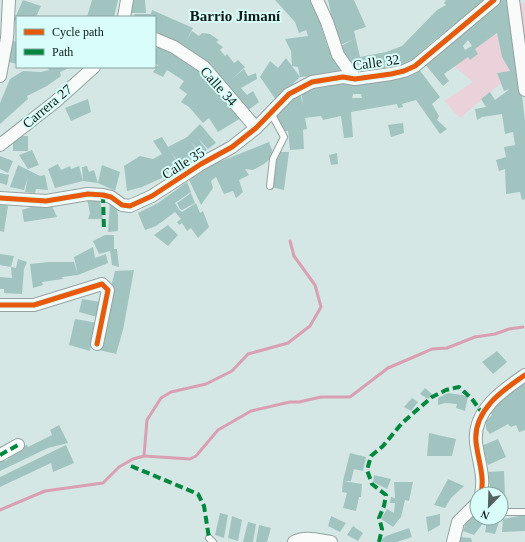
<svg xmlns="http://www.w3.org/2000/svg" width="525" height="542" viewBox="0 0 525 542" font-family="Georgia,serif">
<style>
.green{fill:#ebd1d9}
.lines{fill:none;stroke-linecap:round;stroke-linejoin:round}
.stream{stroke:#d9a0b3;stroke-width:3}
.building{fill:#a2c4c1;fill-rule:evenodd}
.lane-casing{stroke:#94a3a1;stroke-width:8}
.street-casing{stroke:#94a3a1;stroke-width:14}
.lane{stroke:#f9fbfb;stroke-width:6}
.street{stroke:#f9fbfb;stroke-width:12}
.quiet{stroke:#00873e;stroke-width:4;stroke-dasharray:8 4;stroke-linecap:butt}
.cycleway-casing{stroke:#d9fdf8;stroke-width:8}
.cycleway{stroke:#e8590c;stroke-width:5}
.labels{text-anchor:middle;stroke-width:4;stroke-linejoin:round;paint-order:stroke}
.street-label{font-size:14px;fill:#0e1b1a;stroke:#d9fdf8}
.neighbourhood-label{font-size:15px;font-weight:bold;fill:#0e1b1a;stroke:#d9fdf8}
</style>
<rect width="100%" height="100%" fill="#d4e7e5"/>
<!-- green -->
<path class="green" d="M520,3H525V46Z
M497,33L502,57L510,71L497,73L501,83L460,118L444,101L473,82L454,66L468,57L470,60L478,54L475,49Z"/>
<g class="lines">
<!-- stream -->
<path class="stream" d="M144,456L147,420L161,398L171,392L206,384L232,371L248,354L288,343L310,326L321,307L315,285L294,256L290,241
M0,510L45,491L103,483L119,467L133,459L144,456L190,459L196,456L218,430L251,411L290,402H299L321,397H350L388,368L416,356L432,349L447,348L475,337L495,334L509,329L523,327"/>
</g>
<!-- building -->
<path class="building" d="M23,0L41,6L36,17H17V21L14,20Z
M92,0H118L114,17H87Z
M131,0H145L146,13H131Z
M275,0H313L327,45L342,74L300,77L298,67L292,66L291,51L285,39L308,36L306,30L299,33L295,22Z
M328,0H354L366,27L354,31L360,57L386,52L402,46L437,10L446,5L444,3L446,0H486L431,43L403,69L376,70L361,68V64L351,66L339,47L354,39L338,46Z
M496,0H506L508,12L514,26L525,121V199L522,200L520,192L506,194L505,169L499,171L496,160L506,157L504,147L515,145L513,132L505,134L502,114L482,117L477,120L475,109L486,107L481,99L490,92L495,100L510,89L504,91L497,73L510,71L502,57L497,33L475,49L478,54L470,60L468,57L444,74L449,81L443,86L424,63ZM468,40L472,46L465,50L463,46Z
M152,10L193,28L186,41L192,31L199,36L202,33L210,34L219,40L216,42L223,47L220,50L225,56L227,54L234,63L238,60L245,67L231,80L244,69L248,76L256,73L257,79L241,88L247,95L253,91L259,102L246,112L207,61L155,31V17H133L135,14H151Z
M13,41L17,42V64L9,62Z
M159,43L206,74L241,118L218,132L209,118L203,123L189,107L181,102L187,94L179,88L184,81L167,70L163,77L153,72L158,65L155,63V51Z
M286,58L300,77L276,100L260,77L270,61L278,68Z
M47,67L69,68L60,72L61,76L47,86L27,96L28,99L0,124V103L10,79L23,71L41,72L49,70Z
M418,68L440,97L432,104L439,116L437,120L447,129L440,134L416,100L402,104L403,107L398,108L397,104L351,112L353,137L344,138L341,116L323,120L321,116L305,118L307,129L303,130L304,149L290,150L288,131H285L274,114L300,92L303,106L301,89ZM353,94H361L362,98H352Z
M88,99L91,112L71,121L65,108Z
M403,123L404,133L391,137L388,125Z
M200,124L216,143L208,149L197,137L207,150L201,154L191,142L199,154L192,159L187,153L192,160L181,166L171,152L181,168L171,170L162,178L142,187L127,191L124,166L140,156L153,159L162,154L153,141L162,137L168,147L187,137Z
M13,136H28V151H13Z
M269,142L274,155L264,164L253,170L245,169L249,175L239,180L243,192L236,198L233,191L224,194L216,177L211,181L213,188L201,205L189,180L209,166Z
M32,150L39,165L28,169L19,155Z
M278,152H289L284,190L271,187Z
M337,153L338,164L331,165L329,155Z
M0,156L13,161L8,173L0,169Z
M58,164L61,170L70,166L71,169L79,166L83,181L55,188L48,169Z
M18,165L40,176L45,175L48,190L36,189L35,193L25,192L28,177L24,190L10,187Z
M102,165L120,172L115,191L98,183L83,181L82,167L87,166L89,172L94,170L98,183Z
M0,173L9,175L7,185L0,183Z
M187,182L191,192L175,203L179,209L176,207L182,212L196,203L200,213L203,211L209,227L198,238L191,228L187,231L182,223L179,225L177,222L181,219L175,212L156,226L145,230L138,213L158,203Z
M191,193L195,203L182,210L180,209L177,203Z
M87,199L100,200L103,219H88L90,213Z
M110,201L116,206L118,215V231L108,232Z
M0,204L8,206L4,232L0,231Z
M37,205L52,206L57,217L24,222L22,210Z
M168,225L178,235L168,246L154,235Z
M105,235H114V249H117L119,267L112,265L110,251L99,254L93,241Z
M93,247L95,258L106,254L108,263L78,275L74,257Z
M0,254L14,256L11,267L0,265Z
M18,259L27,262L24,269L22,294L4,293V289H0V277L12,278L11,267L16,268Z
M49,262H74L78,275L62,277L63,279L42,282L43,285L33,288L30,264Z
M134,270L123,330L116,354L99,350L109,313L112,283L115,271Z
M82,299L101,302L97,317L79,312Z
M75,319L98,323L92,336L90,351L69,345Z
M497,351L507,362L493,374L482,362Z
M525,379V430L519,432L516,425L511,427L508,424L490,434L486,429V421L492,415L489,411Z
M425,388L432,394L428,399L420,394Z
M448,393L468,396L465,411L456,408L457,404L445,403L438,405V398Z
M412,398L418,402L411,411L404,407Z
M59,425L68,443L48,448L0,471V462L7,460L13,454L20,451L19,448L27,445L28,447L52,435L50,430Z
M429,433L456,439L452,456H427Z
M498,439L506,457L488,465L481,446Z
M66,445L74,463L53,472L51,463L0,487V477Z
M350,453L366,457L363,471L354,469L351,481H343Z
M504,471L505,497H501V494H482L483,488H490L488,472Z
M374,475L391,479L387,489L373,482Z
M448,479L464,486L451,498L445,508L434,505Z
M343,481L362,484L361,497H359L356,511L343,508L347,493L342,492Z
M394,482H413L409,501L405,500L401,517L393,527L381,519L387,509L394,513L395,503H390L391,497L395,498Z
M220,513L228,515L224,538L215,535Z
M440,514V525L428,532L426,517Z
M469,515L484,522L474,535L463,531Z
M525,515V531L502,532L503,519Z
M232,516L242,520L238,541L228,538Z
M331,516L346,523L340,532L328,526Z
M487,521L499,522L495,534L485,532Z
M248,522L256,524L253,542H243Z
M259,525L271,528L267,542H256Z
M353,526L363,533L358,541L347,535Z
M409,528L412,537L397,542H382V539L386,536Z
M460,537L471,538L472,542H460Z"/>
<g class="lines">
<!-- lane casing -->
<g class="lane-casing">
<path id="lane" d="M270,186L273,159L284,137L271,113
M501,512H525
M209,538L213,542"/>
</g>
<!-- street casing -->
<g class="street-casing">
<path id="street" d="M317,0L327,22L338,55L355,79
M513,0L525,90
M124,17L127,0
M155,39L174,47L204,67L256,128
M0,76L7,38L9,0
M0,145L55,102L94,67
M0,198L46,201L88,194L103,195L111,197L122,205L130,206L152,196L201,164L232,147L256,128L289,94L312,82L343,77L355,79L391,74L404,71L415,66L494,0
M0,305H34L102,284L108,290L97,344
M0,455L18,445
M481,494C485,476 478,460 476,442C473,410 503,390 525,375
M294,542C304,536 321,540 331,542
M453,542L458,522L477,503"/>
</g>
<!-- lane -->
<use href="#lane" class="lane"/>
<!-- street -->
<use href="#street" class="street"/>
<!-- quiet -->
<path class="quiet" d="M103,195L104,231
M0,455L18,445
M131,466L198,494L204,506L209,538
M379,542L382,529L379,518L384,506L386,495L372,484L367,470L371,456L383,446L402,423L432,397L446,390L459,387L472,399L483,414"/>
<!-- cycleway casing -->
<g class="cycleway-casing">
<path id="cycleway" d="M0,198L46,201L88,194L103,195L111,197L122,205L130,206L152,196L201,164L232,147L256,128L289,94L312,82L343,77L355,79L391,74L404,71L415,66L494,0
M0,305H34L102,284L108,290L97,344
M481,494C485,476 478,460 476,442C473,410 503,390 525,375"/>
</g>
<!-- cycleway -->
<use href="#cycleway" class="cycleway"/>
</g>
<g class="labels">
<!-- street labels -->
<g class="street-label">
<text transform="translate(376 62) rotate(-8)" y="5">Calle 32</text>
<text transform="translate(219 86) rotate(48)" y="5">Calle 34</text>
<text transform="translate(47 106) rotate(-40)" y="5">Carrera 27</text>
<text transform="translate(183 163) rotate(-32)" y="5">Calle 35</text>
</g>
<!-- neighbourhood labels -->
<g class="neighbourhood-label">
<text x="235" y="21">Barrio Jimaní</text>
</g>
</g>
<!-- legend -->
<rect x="16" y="16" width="140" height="52" fill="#d9fdf8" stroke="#88a39f"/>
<rect x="24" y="29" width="20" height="6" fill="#e8590c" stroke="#88a39f"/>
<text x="52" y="36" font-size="12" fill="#0e1b1a">Cycle path</text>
<rect x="24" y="49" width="20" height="6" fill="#00873e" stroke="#88a39f"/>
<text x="52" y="56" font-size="12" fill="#0e1b1a">Path</text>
<!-- north arrow -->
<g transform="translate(489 506) rotate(203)"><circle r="19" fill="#d9fdf8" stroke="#88a39f"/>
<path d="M0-3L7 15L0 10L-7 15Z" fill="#536261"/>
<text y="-6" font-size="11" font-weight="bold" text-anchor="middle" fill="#0e1b1a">N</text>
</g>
</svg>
